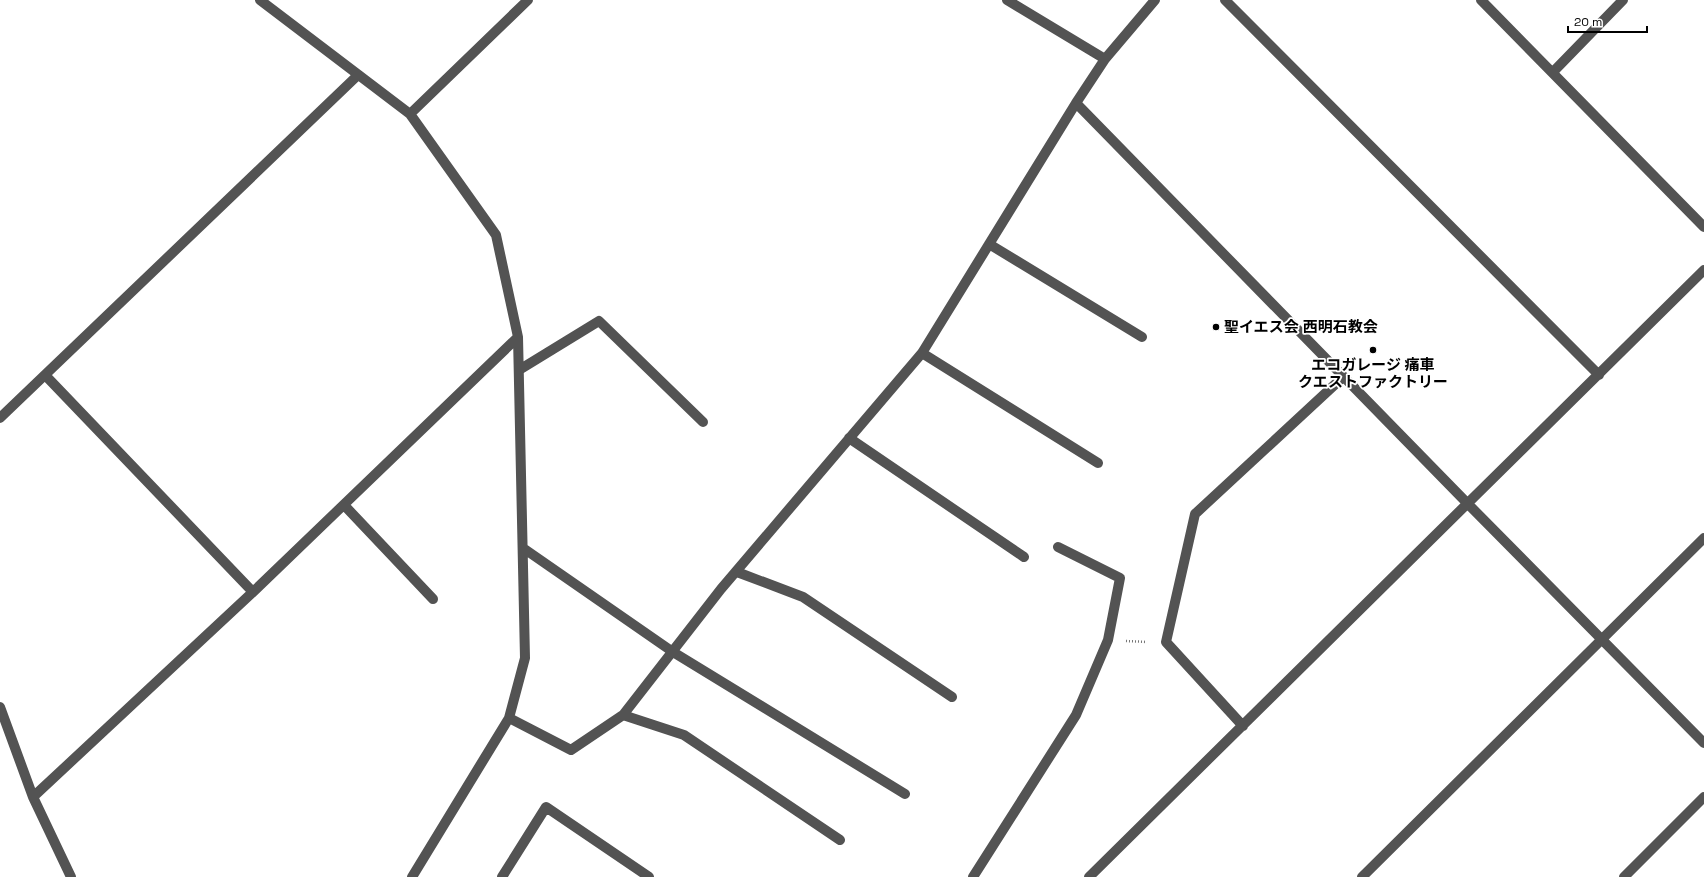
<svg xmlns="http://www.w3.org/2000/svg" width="1704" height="877" viewBox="0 0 1704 877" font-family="'Space Grotesk','Noto Sans JP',sans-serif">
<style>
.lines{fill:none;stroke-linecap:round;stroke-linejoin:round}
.path{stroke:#757575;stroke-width:2.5;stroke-dasharray:1 2;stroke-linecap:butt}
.minor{stroke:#535353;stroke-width:10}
.poi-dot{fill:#000;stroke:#fff;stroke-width:1.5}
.labels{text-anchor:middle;stroke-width:3.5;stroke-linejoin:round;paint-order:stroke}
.poi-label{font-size:15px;font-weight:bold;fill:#000;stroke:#fff;text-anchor:start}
</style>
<rect width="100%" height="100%" fill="#fff"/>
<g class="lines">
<!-- path -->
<path class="path" d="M1126,641L1147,642"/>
<!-- minor -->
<path class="minor" d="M260,0L410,114L496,235L518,337L525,658L509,718L412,877
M1007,0L1105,59
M1225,0L1599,375
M1481,0L1704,227
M1553,72L1623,0
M1076,103L1468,504L1704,743
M410,114L528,0
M989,244L1142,337
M922,353L1098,463
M519,370L599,321L703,422
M45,375L253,592
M0,418L358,75
M849,438L1024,557
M344,505L433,599
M523,548L673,652L905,794
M737,572L803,597L952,697
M0,707L33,797L71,877
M623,715L684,735L840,840
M509,718L571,750L623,715L721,589L922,353L1076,103L1105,59L1155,0
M1243,726L1166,642L1195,514L1343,377
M33,797L253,592L518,337
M502,877L546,807L649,877
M973,877L1076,715L1108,640L1120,578L1058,547
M1089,877L1704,270
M1362,877L1704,538
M1624,877L1704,797"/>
</g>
<!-- markers -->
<g class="poi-dot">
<circle cx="1216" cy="327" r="4"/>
<circle cx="1373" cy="350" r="4"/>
</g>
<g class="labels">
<!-- poi labels -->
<g class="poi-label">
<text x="1224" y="332">聖イエス会 西明石教会</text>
<text x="1373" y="370" text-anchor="middle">エコガレージ 痛車<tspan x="1373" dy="17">クエストファクトリー</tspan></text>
</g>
</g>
<!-- scale -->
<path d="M1568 26v6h79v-6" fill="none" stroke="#000000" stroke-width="2"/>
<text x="1574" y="26" font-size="12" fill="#000000" stroke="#ffffff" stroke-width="3" paint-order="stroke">20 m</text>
</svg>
